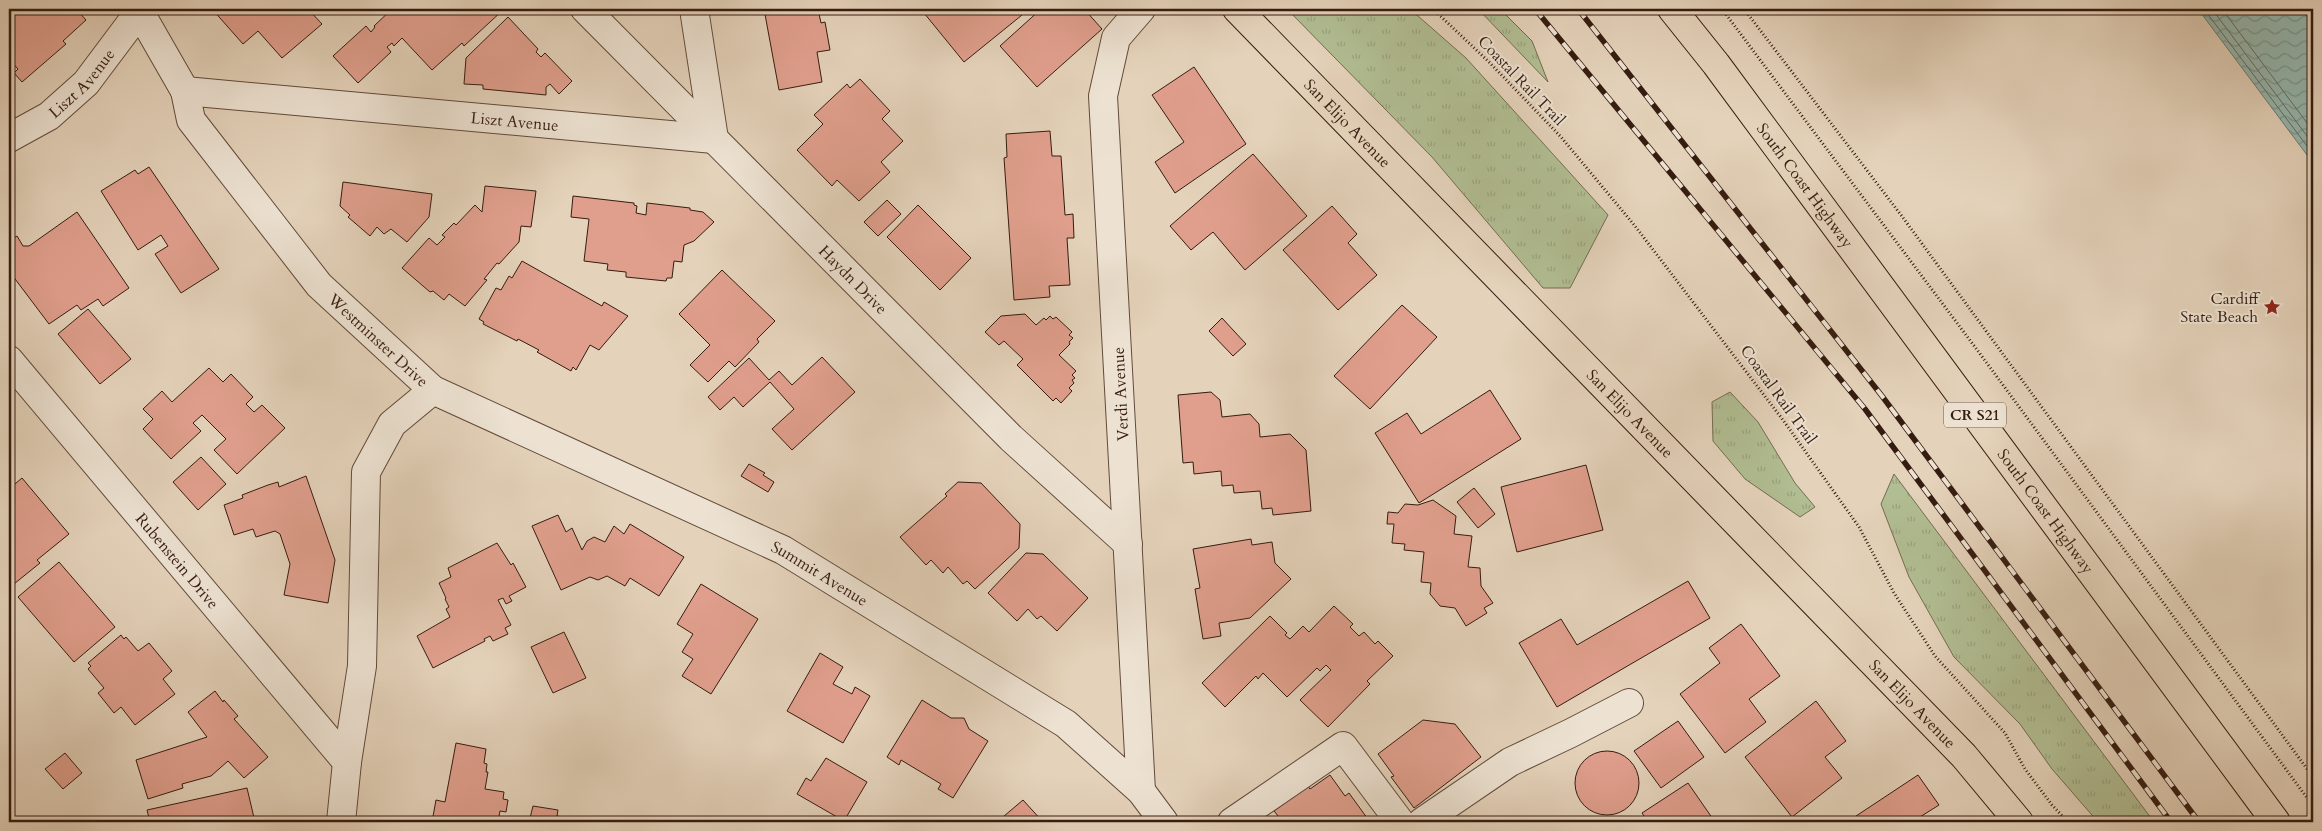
<svg xmlns="http://www.w3.org/2000/svg" width="2322" height="831" viewBox="0 0 2322 831" font-family="Cardo,serif">
<style>
.grass{fill:url(#grass-tufts);stroke:#746c51}
.water{fill:url(#water-waves);stroke:#6f7a70}
.lines{fill:none;stroke-linecap:round;stroke-linejoin:round}
.shore{stroke:#666a60;stroke-width:1}
.building{fill:#e09f8d;stroke:#361c10}
.minor-casing{stroke:#624a3a;stroke-width:30}
.major-casing{stroke:#361c10;stroke-width:30}
.path{stroke:#361c10;stroke-width:3;stroke-dasharray:1 2.5;stroke-linecap:butt}
.minor{stroke:#ede2d2;stroke-width:28}
.major{stroke:#e4d2ba;stroke-width:28}
.rail-casing{stroke:#361c10;stroke-width:5.5}
.rail{stroke:#ede2d2;stroke-width:4;stroke-dasharray:11;stroke-linecap:butt}
.labels{text-anchor:middle;stroke-width:4;stroke-linejoin:round;paint-order:stroke}
.shield{fill:#ede2d2;stroke:#6d574a;stroke-width:1}
.shield-label{font-size:15px;font-weight:bold;fill:#361c10}
.street-label{font-size:16px;fill:#361c10;stroke:#ede2d2}
.poi-label{font-size:16px;fill:#361c10;stroke:#ede2d2;text-anchor:end}
</style>
<defs>
<pattern id="grass-tufts" width="24" height="20" patternUnits="userSpaceOnUse" patternTransform="scale(1.25)"><rect width="24" height="20" fill="#b1bd92"/><path d="M3 7l-1-3M5 7V3M7 7l1-3M15 17l-1-3M17 17v-4M19 17l1-3" fill="none" stroke="#99a27d"/></pattern>
<pattern id="water-waves" width="16" height="10" patternUnits="userSpaceOnUse" patternTransform="scale(1.25)"><rect width="16" height="10" fill="#95b8b0"/><path d="M0 5q4-4 8 0t8 0" fill="none" stroke="#7a958e"/></pattern>
</defs>
<rect width="100%" height="100%" fill="#e4d2ba"/>
<filter id="stains"><feTurbulence type="fractalNoise" baseFrequency=".004" numOctaves="4"/><feColorMatrix values="0 0 0 0 .2 0 0 0 0 .09 0 0 0 0 .02 0 0 0 .5 -.17"/></filter>
<radialGradient id="worn" r=".72"><stop offset=".6" stop-color="#630" stop-opacity="0"/><stop offset="1" stop-color="#630" stop-opacity=".3"/></radialGradient>
<!-- grass -->
<path class="grass" d="M1287,9H1410L1466,58L1608,215L1570,288H1543L1432,157Z
M1478,9H1500L1532,41L1548,82Z
M1730,392L1758,422L1795,483L1815,507L1800,517L1745,479L1713,441L1712,402Z
M1894,474L2154,822H2098L2052,769L2020,724L1954,657L1909,577L1881,504Z"/>
<!-- water -->
<path class="water" d="M2198,9H2313V163Z"/>
<g class="lines">
<!-- shore -->
<path class="shore" d="M2204,9L2313,154
M2212,9L2313,144
M2222,9L2313,131"/>
</g>
<!-- building -->
<path class="building" d="M9,9H76L86,20L63,41L66,44L22,82L14,73L18,69L9,59Z
M212,9H308L322,24L282,58L258,31L243,44Z
M392,9H502L503,10L464,46L462,43L432,70L402,38L394,46L392,43L387,47L391,52L358,83L333,56L366,26L371,32L375,27L374,26Z
M764,9H818L821,23L825,22L830,50L817,52L822,82L779,90Z
M930,9H1017L1022,15L964,62L924,13Z
M1041,9H1086L1085,10L1102,29L1037,87L1000,46Z
M508,17L538,49L536,52L541,57L545,53L572,81L559,94L550,84L546,87V95L483,89V85L464,84L466,58Z
M1194,67L1246,144L1175,193L1155,162L1184,142L1152,95Z
M860,79L890,111L882,119L903,141L881,162L890,172L859,201L837,180L832,186L797,150L823,124L814,115L847,84L850,88Z
M1050,131L1052,156H1061L1065,215L1073,214L1074,238H1067L1070,285L1049,286L1050,297L1014,300L1004,158L1007,157L1006,134Z
M1253,154L1307,216L1245,270L1213,232L1191,250L1170,226Z
M149,167L219,269L181,293L155,254L168,246L161,235L138,250L101,191L135,170L138,174Z
M343,182L432,194L429,217L407,242L391,229L384,234L377,227L370,236L348,217L350,215L340,206Z
M485,186L536,191L531,227L521,226L519,242L499,264L497,263L484,279L487,280L465,306L449,294L444,300L433,291L430,292L402,268L429,238L437,245L445,237L442,235L454,223L456,225L475,205L482,212Z
M573,196L634,203V205L637,206L636,213L646,215L647,203L690,208V210L703,212L714,222L694,241L684,245L682,262L674,261L672,278H667L666,281L626,277V272L607,270L608,264L584,261L589,219L571,217Z
M887,200L901,214L878,236L864,222Z
M918,205L971,258L940,290L887,237Z
M1332,206L1357,234L1348,243L1377,275L1338,310L1283,250Z
M77,212L129,288L103,306L98,299L81,310L77,305L49,324L9,271V241L17,236L23,246H29Z
M522,261L602,306L604,302L628,316L599,350L590,345L576,370L573,367L571,371L537,352L539,350L518,339L517,341L483,324L484,322L479,319L496,288L501,290L509,276L512,278Z
M722,270L775,321L757,339L759,342L735,367L729,361L708,382L690,365L710,345L679,314Z
M1402,305L1437,337L1370,409L1334,376Z
M88,309L131,359L100,384L58,334Z
M1025,314L1036,325L1044,318L1046,320L1050,316L1053,319L1056,317L1072,332L1069,335L1073,338L1069,342L1070,344L1059,355L1076,371L1072,375L1075,378L1072,380L1074,383L1069,388L1072,391L1061,403L1056,398L1053,401L1017,365L1023,359L1004,341L999,345L985,332L1001,316Z
M1222,318L1246,344L1233,356L1209,331Z
M822,357L855,392L792,450L772,429L794,409L770,382L743,407L734,397L720,410L708,397L749,358L769,380L779,371L792,385Z
M209,368L223,382L231,374L253,397L246,404L254,412L262,405L285,428L237,474L214,450L226,439L202,415L193,423L201,431L171,459L143,429L153,419L143,409L162,391L172,402Z
M1490,390L1521,439L1419,503L1375,433L1407,413L1421,434Z
M1211,392L1220,400L1222,417L1250,414L1259,424L1260,437L1290,434L1306,450L1311,511L1273,515L1272,508L1262,509L1260,491L1234,493L1233,485L1222,486L1221,471L1194,474L1193,462L1183,463L1178,395Z
M201,457L226,484L198,510L173,482Z
M749,464L765,473L763,475L774,482L768,492L741,476Z
M1586,465L1603,530L1517,552L1501,487Z
M306,476L335,560L328,603L284,595L290,564L280,534L275,531L256,537L253,529L234,535L224,505L243,498L242,495L268,485L278,482L279,487Z
M22,478L69,534L37,560L40,563L9,588V489Z
M958,482L981,483L1020,524L1019,548L975,589L967,581L963,584L948,567L943,573L931,560L926,565L900,537L947,496L945,494Z
M1474,488L1495,514L1478,528L1457,502Z
M1433,500L1456,516L1454,534L1472,536L1468,567L1480,568L1481,586L1493,603L1484,608L1487,613L1466,626L1455,608L1440,606L1430,594L1431,583L1421,582L1424,552L1404,550L1405,544L1392,543L1394,524H1387L1388,512L1398,513L1405,504L1418,505Z
M558,515L566,532L572,528L582,550L587,541L594,537L605,542L614,526L624,534L630,524L684,557L659,596L630,578L625,586L607,576L598,580L590,577L561,590L532,526Z
M1251,539L1252,545L1272,542L1275,563L1291,579L1250,618L1219,623L1221,636L1203,639L1195,589L1200,588L1193,549Z
M497,543L511,565L513,563L526,587L509,596L512,601L506,604L503,598L498,600L511,625L505,628L508,634L493,641L490,636L484,639L485,641L433,668L417,636L450,617L446,609L449,607L445,599L446,598L439,583L451,577L448,568Z
M1026,553L1043,554L1088,598L1057,631L1041,616L1037,619L1028,609L1017,621L988,593Z
M59,562L115,627L74,662L18,597Z
M1688,581L1710,618L1557,707L1519,643L1561,619L1577,645Z
M701,584L758,619L711,694L682,676L693,659L682,652L693,634L677,624Z
M1334,606L1353,624L1350,627L1359,636L1364,632L1375,644L1378,641L1393,656L1367,681L1370,684L1328,727L1300,700L1331,670L1326,665L1320,671L1317,668L1287,697L1263,673L1258,679L1256,676L1225,707L1202,683L1270,616L1287,633L1285,635L1290,639L1303,626L1309,632Z
M1741,624L1780,676L1749,699L1766,722L1725,753L1680,694L1720,663L1709,648Z
M564,632L586,678L553,693L531,647Z
M121,635L124,639L126,637L138,651L149,643L172,671L163,679L175,694L135,725L121,707L114,713L98,693L104,688L88,669L91,666L88,663Z
M820,653L843,667L833,684L852,694L855,687L870,696L843,743L787,711Z
M215,691L223,702L224,700L238,716L234,719L268,757L244,778L228,761L211,776L182,784L183,788L148,799L136,760L207,737L188,712Z
M922,700L951,718H964L969,729L988,741L953,798L938,789L941,784L901,760L899,765L887,757Z
M1816,701L1846,741L1825,757L1842,778L1792,817L1745,757Z
M1423,720L1455,724L1481,757L1414,808L1391,777L1394,776L1378,754Z
M1678,721L1704,757L1661,788L1634,751Z
M456,743L486,749L484,763L487,764L486,772H488L485,789L504,792L503,799L508,800L506,812L500,811L498,822H432L436,800L445,802Z
M1575 783a32 32 0 1 1 64 0a32 32 0 1 1-64 0Z
M65,753L82,773L63,789L45,769Z
M826,758L867,782L844,821L797,794L806,778L811,781Z
M1330,775L1345,796L1349,793L1370,822H1283L1274,811L1308,786L1310,789Z
M1918,775L1939,805L1912,822H1847Z
M1688,783L1715,822H1648L1642,813Z
M247,788L255,822H150L147,810Z
M1023,800L1043,822H997Z
M533,806L558,810L557,816L568,818L567,822H529Z"/>
<g class="lines">
<!-- minor casing -->
<g class="minor-casing">
<g id="minor">
<path id="s1" d="M138,9L185,91L191,120L319,285L433,390L783,550L1066,724L1141,791L1164,822"/>
<path id="s2" d="M585,9L1011,438L1128,544"/>
<path id="s3" d="M185,91L714,139L694,9"/>
<path id="s4" d="M9,138L49,116L86,83L140,11"/>
<path id="s5" d="M9,360L347,762"/>
<path d="M1141,791L1103,96L1116,38L1141,9"/>
<path d="M341,822L347,762L362,666L366,472L392,424L433,390"/>
<path d="M1232,822L1343,746L1400,822"/>
<path d="M1422,822L1510,762L1571,733L1629,703"/>
</g>
</g>
<!-- major casing -->
<g class="major-casing">
<g id="major">
<path id="s6" d="M1237,9L1964,756L2019,822"/>
<path id="s7" d="M1672,9L1716,64L2276,822"/>
</g>
</g>
<!-- path -->
<path class="path" d="M1433,9L1489,62L1561,137L1635,226L1783,420L1859,527L1894,593L1935,656L2005,733L2025,769L2052,805L2068,822
M1722,9L1975,347L2313,806
M1744,9L1901,215L2313,777
M1984,9L1992,15"/>
<!-- minor -->
<use href="#minor" class="minor"/>
<!-- major -->
<use href="#major" class="major"/>
<!-- rail casing -->
<g class="rail-casing">
<path id="rail" d="M1535,9L1865,409L2171,822
M1578,9L1882,396L2199,822"/>
</g>
<!-- rail -->
<use href="#rail" class="rail"/>
</g>
<!-- icons -->
<defs>
<g id="sight-bare" transform="scale(1.35)"><path d="M0-6L1.8-2.2L6-1.7L2.9 1.2L3.7 5.4L0 3.3L-3.7 5.4L-2.9 1.2L-6-1.7L-1.8-2.2Z" fill="#8f2418" stroke="#ede2d2" stroke-width="2.5" paint-order="stroke"/></g>
</defs>
<g fill-rule="evenodd">
<use href="#sight-bare" x="2272" y="307"/>
</g>
<g class="labels">
<!-- shield labels -->
<rect class="shield" x="1944" y="402.5" width="62" height="25" rx="4"/>
<g class="shield-label">
<text x="1975" y="420">CR S21</text>
</g>
<!-- street labels -->
<g class="street-label">
<text transform="translate(1522 80) rotate(46)" y="6">Coastal Rail Trail</text>
<text dy="6" stroke="none"><textPath href="#s4" startOffset="92">Liszt Avenue</textPath></text>
<text dy="6" stroke="none"><textPath href="#s3" startOffset="331">Liszt Avenue</textPath></text>
<text dy="6" stroke="none"><textPath href="#s6" startOffset="159">San Elijo Avenue</textPath></text>
<text dy="6" stroke="none"><textPath href="#s7" startOffset="221">South Coast Highway</textPath></text>
<text dy="6" stroke="none"><textPath href="#s2" startOffset="381">Haydn Drive</textPath></text>
<text dy="6" stroke="none"><textPath href="#s1" startOffset="414">Westminster Drive</textPath></text>
<text transform="translate(1120 394) rotate(-93)" y="6">Verdi Avenue</text>
<text transform="translate(1779 394) rotate(54)" y="6">Coastal Rail Trail</text>
<text dy="6" stroke="none"><textPath href="#s6" startOffset="564">San Elijo Avenue</textPath></text>
<text dy="6" stroke="none"><textPath href="#s7" startOffset="626">South Coast Highway</textPath></text>
<text dy="6" stroke="none"><textPath href="#s5" startOffset="262">Rubenstein Drive</textPath></text>
<text dy="6" stroke="none"><textPath href="#s1" startOffset="916">Summit Avenue</textPath></text>
<text dy="6" stroke="none"><textPath href="#s6" startOffset="969">San Elijo Avenue</textPath></text>
</g>
<!-- poi labels -->
<g class="poi-label">
<text x="2258" y="304">Cardiff<tspan x="2258" dy="18">State Beach</tspan></text>
</g>
</g>
<!-- margin -->
<rect width="2322" height="831" fill="none" stroke="#e4d2ba" stroke-width="30"/>
<rect x="10" y="10" width="2302" height="811" fill="none" stroke="#361c10" stroke-width="2.5"/>
<rect x="15" y="15" width="2292" height="801" fill="none" stroke="#361c10"/>
<rect width="100%" height="100%" filter="url(#stains)"/>
<rect width="100%" height="100%" fill="url(#worn)"/>
</svg>
